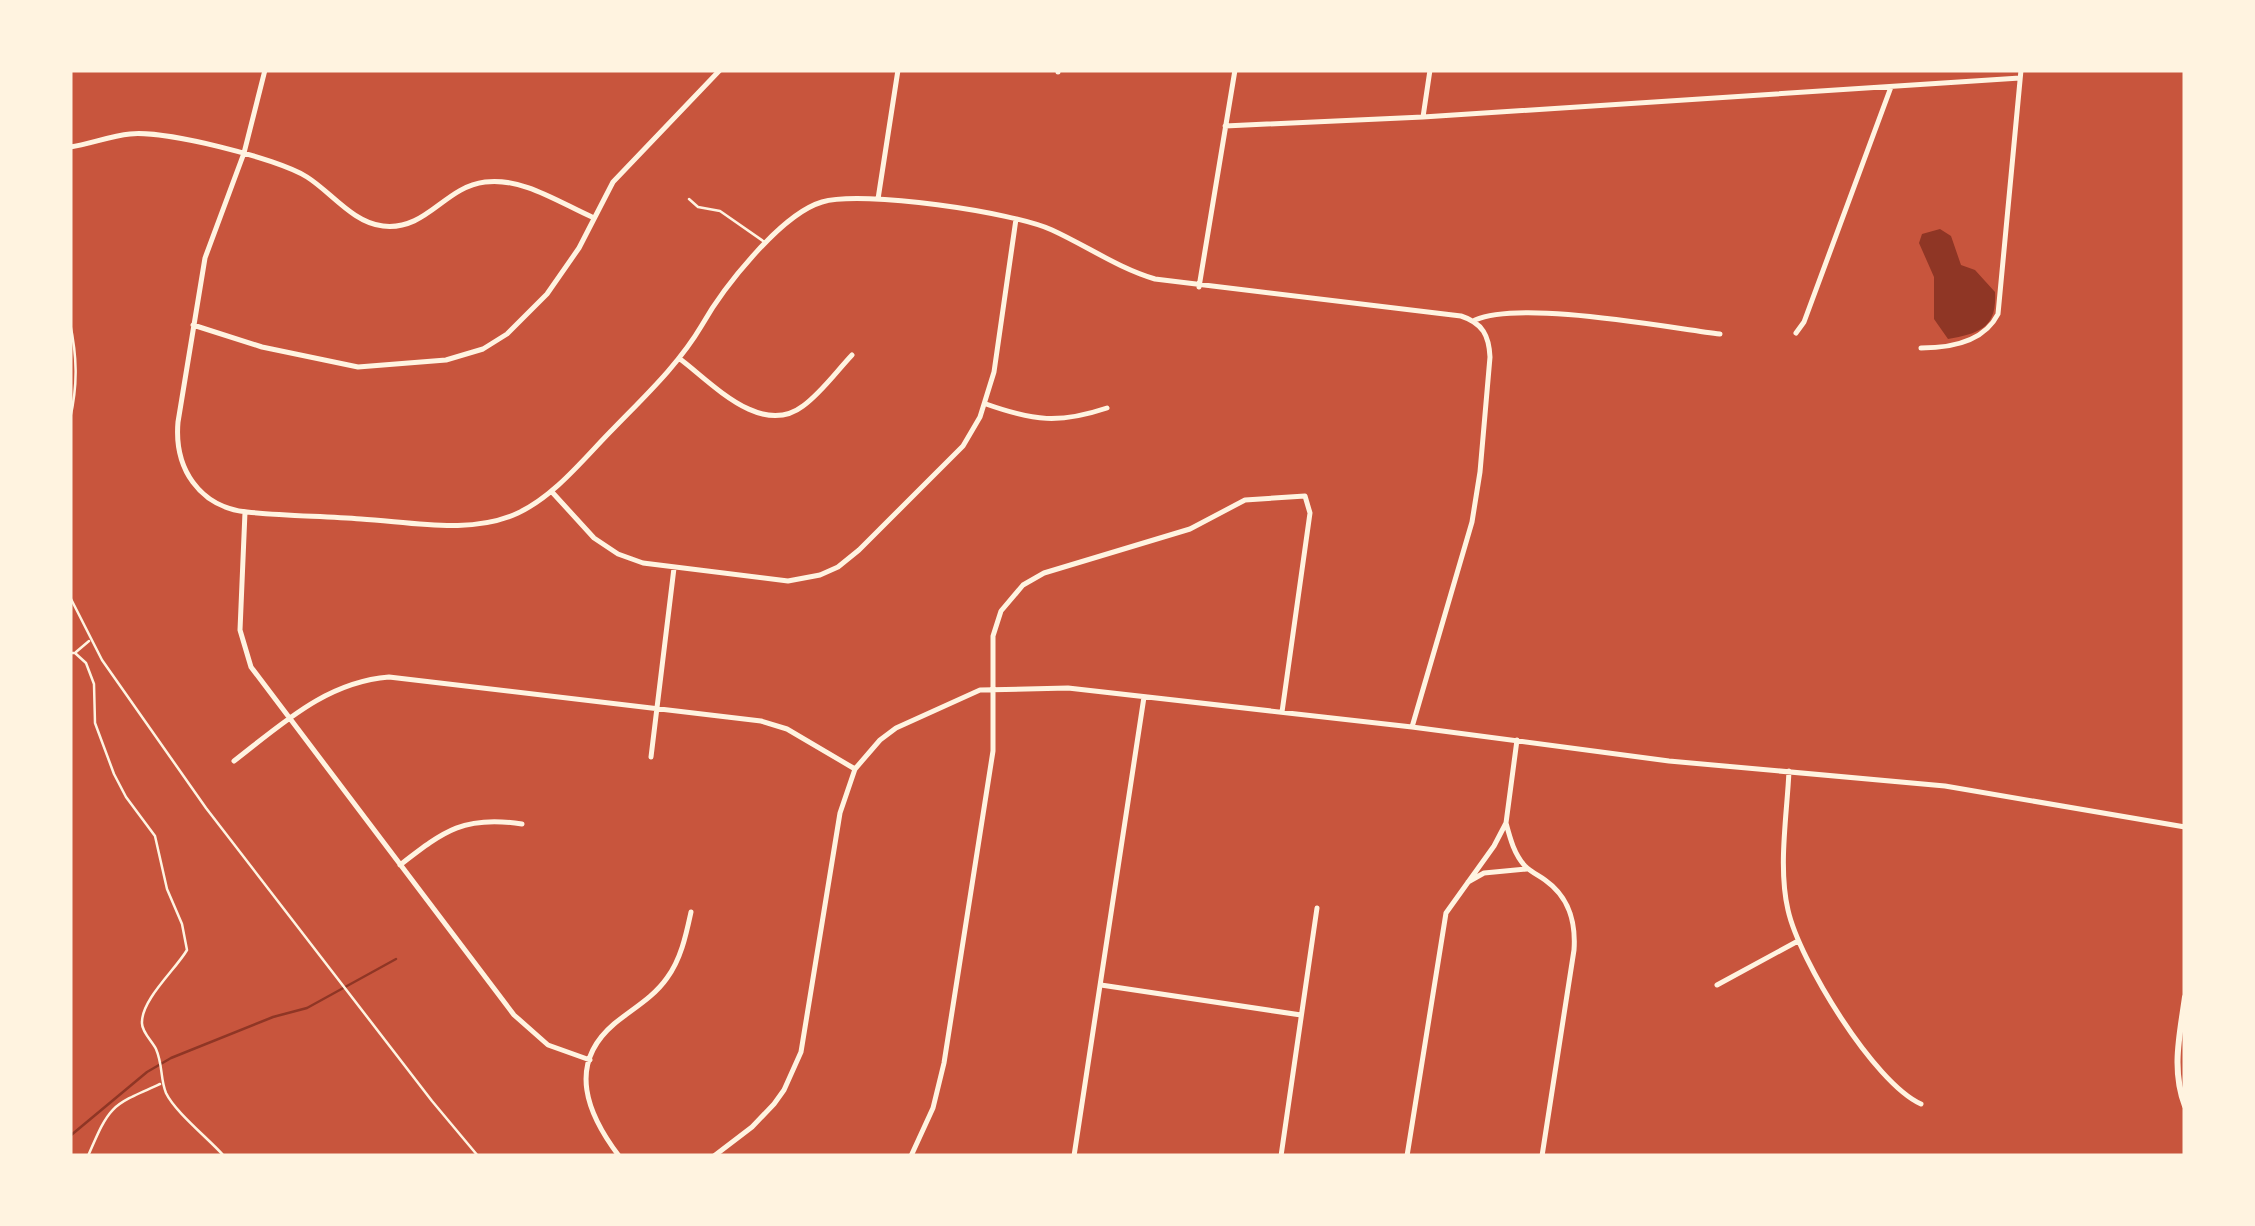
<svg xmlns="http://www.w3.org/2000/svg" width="2255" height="1226" viewBox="0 0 2255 1226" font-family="Barlow,sans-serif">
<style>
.water{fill:#8f3625}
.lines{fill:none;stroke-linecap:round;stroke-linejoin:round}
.stream{stroke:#8f3625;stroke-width:2.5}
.path{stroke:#fff3e0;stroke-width:2.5}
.service{stroke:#fff3e0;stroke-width:2.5}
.minor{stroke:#fff3e0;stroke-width:5}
.tertiary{stroke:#fff3e0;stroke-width:6}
</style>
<rect width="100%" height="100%" fill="#c8553d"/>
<!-- water -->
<path class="water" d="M1940,229L1951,236L1961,265L1975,270L1995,292C1997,328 1980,333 1948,339L1934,319V277L1919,243L1922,234Z"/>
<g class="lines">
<!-- stream -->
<path class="stream" d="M70,1136L147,1072L171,1058L273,1017L307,1008L396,959"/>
<!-- path -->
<path class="path" d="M70,323C77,356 78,385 70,419
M70,597L102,660L206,808L432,1101L478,1156
M76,652L89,641
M70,653H75L86,663L94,684L95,723L114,774L126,797L155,836L167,889L182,924L187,950C176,969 142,999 142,1022C141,1031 152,1041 156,1049C163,1065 160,1078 166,1093C175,1112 209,1139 224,1156
M88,1156C110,1105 110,1106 160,1084"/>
<!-- service -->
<path class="service" d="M689,199L698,207L720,211L766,243"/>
<!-- minor -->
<path class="minor" d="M265,70L244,153L205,258L178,422C174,468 199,507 247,512C285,516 323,516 361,519C411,522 471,535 518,513C556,495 585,457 614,428C646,395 679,364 702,325C723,288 781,214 822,202C862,190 1013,212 1052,230C1087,246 1118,268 1155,279L1461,316C1483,323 1489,336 1490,357L1480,472L1472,522L1412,727
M1058,70V72
M1423,117L1430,70
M1225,126L1423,117L2020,78
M70,147C90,144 110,136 130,134C164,130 277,158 307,177C331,192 353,223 383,226C427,231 444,187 485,182C522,177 560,203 592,217
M878,199L898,70
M1199,287L1235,70
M1475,320C1522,300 1664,327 1720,334
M193,325L262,347L358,367L446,360L483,349L507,334L547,294L579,248L613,182L720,70
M1796,333L1804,322L1891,87
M1921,348C1950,348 1984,342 1998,314L2021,70
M680,359C711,382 761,438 803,406C821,393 836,372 852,355
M986,404C1034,421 1059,424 1107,408
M552,492L594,538L618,554L643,563L788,581L820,575L838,567L859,550L963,446L980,417L994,372L1016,219
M245,512L240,630L251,667L514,1015L548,1045L590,1060
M651,757L674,568
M234,761C282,724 326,682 389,677L761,721L787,729L855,769
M1789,771C1787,815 1778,867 1788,910C1799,960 1874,1083 1921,1104
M1506,823C1510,838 1514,854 1525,866C1531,872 1538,875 1545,880C1569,897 1576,921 1574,950L1542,1156
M400,865C444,831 464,815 522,824
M1468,882L1484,873L1527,869
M1101,985L1301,1015
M1717,985L1798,941
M619,1156C588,1115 566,1065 614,1024C632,1009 653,998 667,978C681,959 686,935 691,912
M714,1156L752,1127L774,1104L784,1090L801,1052L840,813L855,769L880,740L896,728L980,690L1068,688L1412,727L1669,761L1945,786L2185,827
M911,1156L933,1108L944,1063L993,751V636L1001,611L1023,585L1044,573L1190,529L1245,500L1305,496L1310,513L1282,712
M1074,1156L1144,697
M1281,1156L1317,908
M1407,1156L1446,913L1494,846L1506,823L1517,740"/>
<!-- tertiary -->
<path class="tertiary" d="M2185,997C2180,1034 2171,1069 2185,1106"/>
</g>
<!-- border -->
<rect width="2255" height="1226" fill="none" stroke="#fff3e0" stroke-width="145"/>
</svg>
